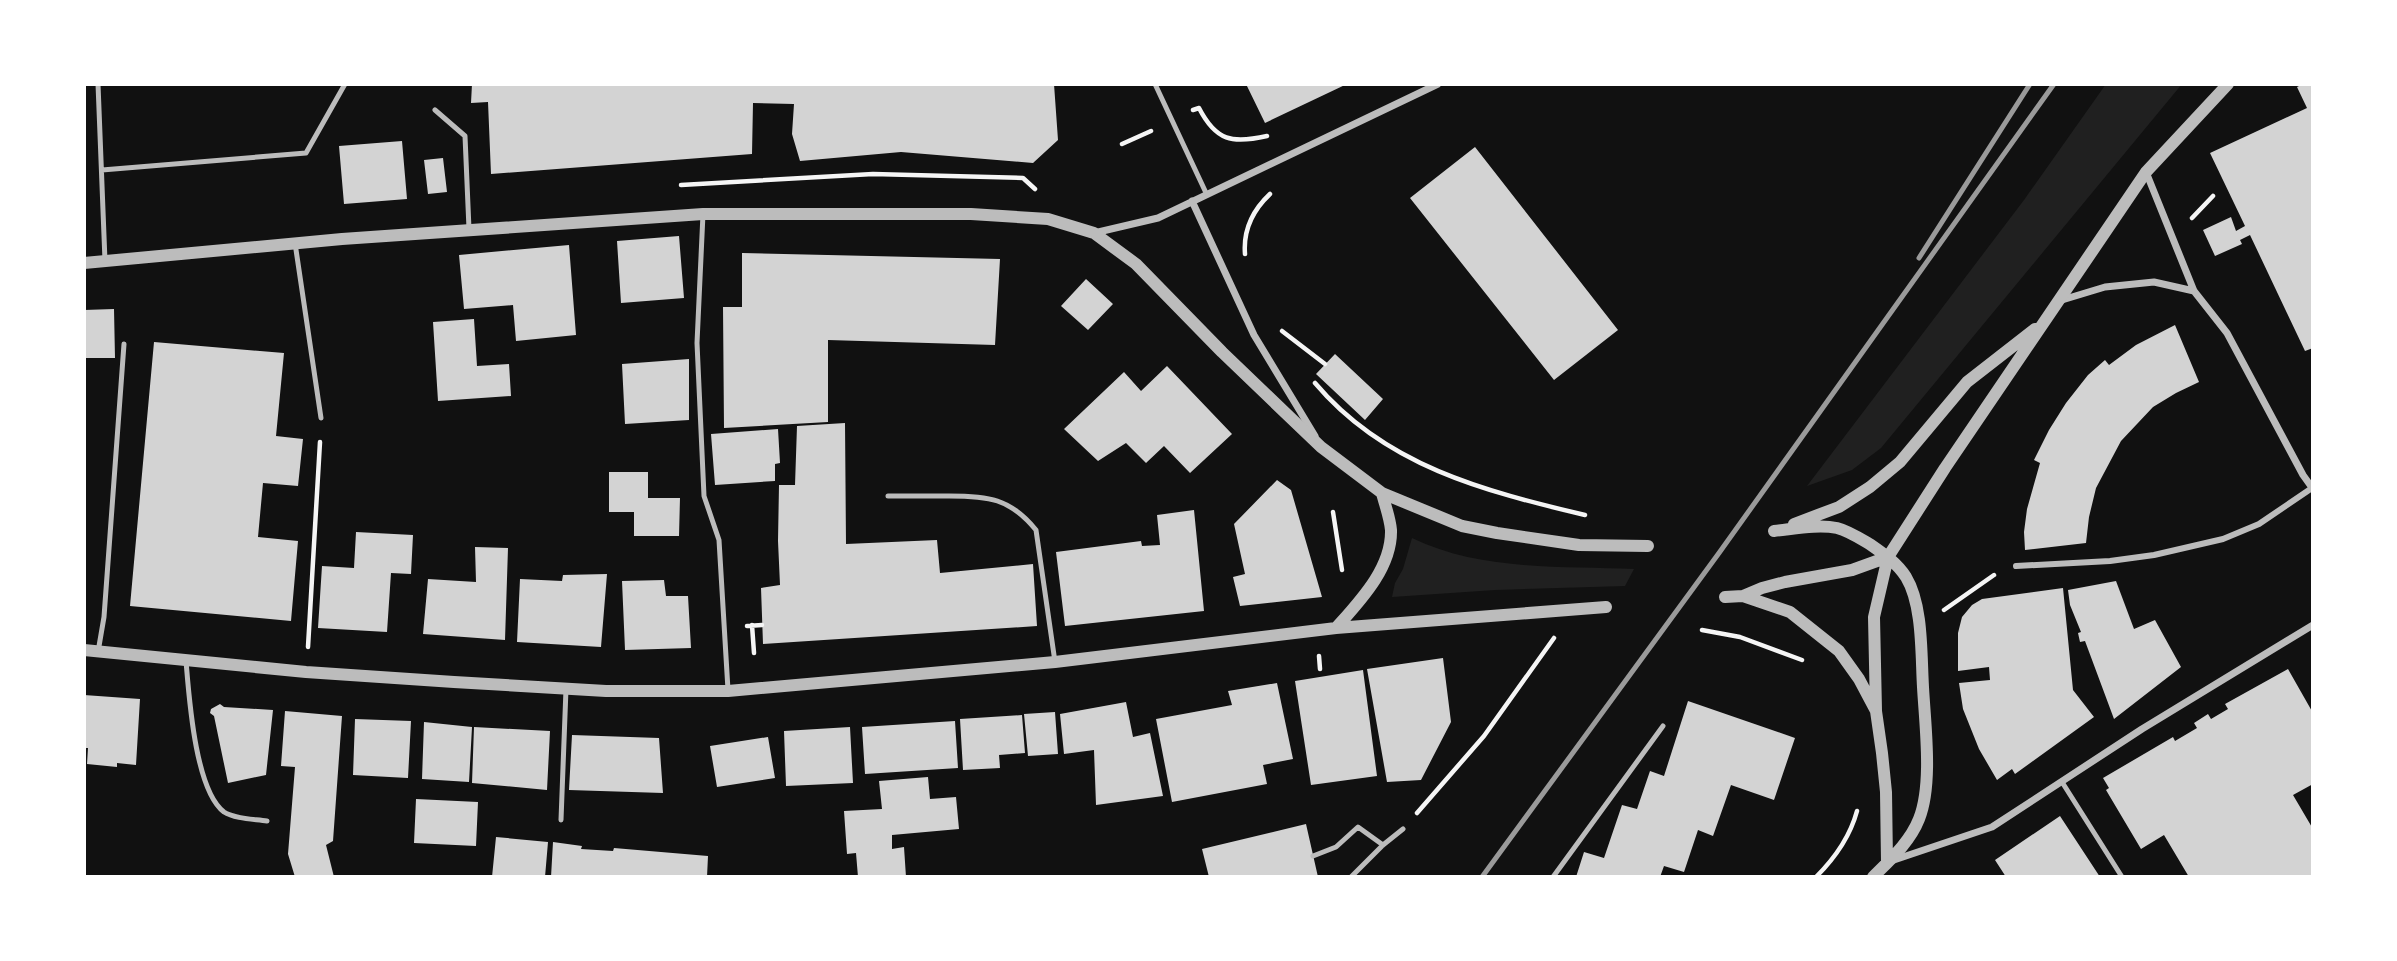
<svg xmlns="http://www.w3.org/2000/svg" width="2397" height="961" viewBox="0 0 2397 961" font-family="Ubuntu,sans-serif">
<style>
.green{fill:#202020}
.building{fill:#d3d3d3}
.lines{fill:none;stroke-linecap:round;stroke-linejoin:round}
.path{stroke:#f5f5f5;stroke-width:4.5}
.service{stroke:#bcbcbc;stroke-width:5}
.pedestrian{stroke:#bcbcbc;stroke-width:6}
.minor{stroke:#bcbcbc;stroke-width:7}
.tertiary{stroke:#bcbcbc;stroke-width:12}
.rail{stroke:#9a9a9a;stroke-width:5}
</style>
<rect width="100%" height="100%" fill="#111"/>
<!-- green -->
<path class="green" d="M2106,84H2182L1881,448L1852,470L1807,486L2024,200Z
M1412,538C1480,571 1560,566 1634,569L1625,586L1495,590L1392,597L1395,583L1403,569Z"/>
<!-- building -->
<path class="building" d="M472,84H1054L1058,140L1033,163L901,152L800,161L792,134L794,104L753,103L752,154L491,174L488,102L471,103Z
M1246,84H1347L1265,123Z
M2303,84H2313V348L2305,351L2250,235L2240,240L2242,244L2215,256L2203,230L2231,217L2236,231L2245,226L2210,153L2307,108L2297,87Z
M402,141L407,199L344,204L339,146Z
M1475,147L1618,330L1554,380L1410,198Z
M443,158L447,192L428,194L424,160Z
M679,236L684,298L621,303L617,241Z
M569,245L576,335L516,341L513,305L464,309L459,255Z
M742,253L1000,259L995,345L828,340V422L724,428L723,307H742Z
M1086,279L1113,304L1088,330L1061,306Z
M114,309L115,358H84V310Z
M474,319L477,366L509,364L511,396L438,401L433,322Z
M2175,325L2199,382L2176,393L2153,407L2121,441L2096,488L2089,517L2086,543L2025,550L2024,532L2027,509L2040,463L2034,460L2049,430L2066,403L2088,375L2105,360L2109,365L2136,345Z
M154,342L284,353L276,436L303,439L298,486L263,483L258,537L298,541L291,621L130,606Z
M1335,354L1383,399L1365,420L1316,374Z
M689,359V420L625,424L622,364Z
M1167,366L1232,434L1190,473L1164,446L1146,463L1126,443L1098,461L1064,429L1124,372L1141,391Z
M845,423L846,544L937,540L940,573L1033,564L1037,626L763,644L761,588L780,585L778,541L779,485H795L797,426Z
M778,429L780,463L775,464V481L715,485L711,434Z
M609,472H648V498H680L679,536H634V512H609Z
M1277,480L1291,490L1322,597L1240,606L1233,577L1245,574L1234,524Z
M1194,510L1204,611L1065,626L1056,552L1141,541L1142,546L1160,545L1157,515Z
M356,532L413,535L411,574L391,573L387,632L318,628L322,566L354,568Z
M475,547L508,548L505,640L423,634L428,579L476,582Z
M607,574L601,647L517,642L520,579L562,581L563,575Z
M664,580L666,596H688L691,648L625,650L622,581Z
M2116,581L2134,629L2155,620L2181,667L2114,719L2085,641L2080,642L2078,633L2081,632L2070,605L2068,590Z
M2063,588L2073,690L2094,717L2015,774L2012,769L1997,780L1979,749L1963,709L1959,683L1990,680L1989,667L1958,671V633L1962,617L1972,605L1982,599Z
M1443,658L1451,722L1421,780L1387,782L1367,669Z
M2288,669L2313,713V784L2293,795L2313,829V877H2189L2164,835L2141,849L2106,790L2109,788L2103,778L2173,737L2175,741L2197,728L2194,723L2208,714L2211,719L2228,709L2225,704Z
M1363,670L1377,776L1311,785L1295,681Z
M1277,683L1293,759L1263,765L1267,784L1172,802L1156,719L1232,705L1228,691Z
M84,695L140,699L136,765L117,763V767L87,764L88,748H84Z
M1688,701L1795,738L1774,800L1731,785L1713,836L1698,830L1684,872L1664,866L1660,877H1576L1584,852L1604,858L1622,805L1637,809L1650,771L1664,776Z
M1126,702L1133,737L1150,733L1163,796L1096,805L1094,750L1064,754L1060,714Z
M220,704L224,707L273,710L266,775L228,783L214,716L210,713L211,709Z
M285,711L342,716L333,841L326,845L334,877H295L288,854L295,767L281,766Z
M1055,712L1058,754L1028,756L1024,714Z
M1022,715L1025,753L999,755L1000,768L963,770L960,719Z
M355,719L411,721L408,778L353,775Z
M955,721L958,768L865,774L862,727Z
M424,722L472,727L469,782L422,779Z
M474,727L550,731L547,790L472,783Z
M850,727L853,783L786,786L784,731Z
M572,735L659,738L663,793L569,790Z
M768,737L775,778L717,787L710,746Z
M928,777L930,799L956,797L959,829L892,835V849L904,847L906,877H858L856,853L847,854L844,811L882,809L879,781Z
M416,799L478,802L476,846L414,843Z
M2060,816L2100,877H2006L1995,860Z
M1306,824L1318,877H1209L1202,849Z
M496,837L548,842L545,877H492Z
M553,842L582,846L581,849L613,851L614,848L708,856L707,877H551Z"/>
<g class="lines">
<!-- path -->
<path class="path" d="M1193,110L1199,108C1216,141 1232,144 1267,136
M1122,144L1151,131
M681,185L873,174L1023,178L1035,189
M2192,218L2213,196
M1245,254C1243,229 1253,210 1270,194
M1282,331L1325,364
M1315,383C1385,466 1484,491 1585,515
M1333,512L1342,570
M1944,610L1994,575
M752,625L754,653
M747,626L762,625
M1702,630L1740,637L1802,660
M308,647L320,442
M1319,656L1320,669
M1417,813L1484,736L1554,638
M1816,877C1835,858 1850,837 1857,811"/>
<!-- service -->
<path class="service" d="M98,84L105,261
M1155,84L1207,195
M435,110L465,136L469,229
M102,170L306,153L345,84
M703,214L697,343L704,496L719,540L728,690
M295,243L321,418
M888,496C909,496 929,496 949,496C988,496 1010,498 1036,530L1055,662
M98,652L104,617L124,344
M186,661C189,696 195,790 224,812C235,819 254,819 267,821
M2062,782L2122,877
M561,820L566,689
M1313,856L1336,847L1358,827L1383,845
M1351,877L1383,845L1403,829
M1553,877L1663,726"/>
<!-- pedestrian -->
<path class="pedestrian" d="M2016,566L2110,561L2154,555L2223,539L2259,524L2312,488"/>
<!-- minor -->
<path class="minor" d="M2146,172L2194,291L2227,333L2303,475L2313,489
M1192,201L1254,335L1315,436
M1094,233L1158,218L1438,84
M2062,300L2105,287L2154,282L2194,291
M1891,861L1992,827L2142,729L2313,625"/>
<!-- tertiary -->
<path class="tertiary" d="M84,263L342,239L703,214H971L1048,219L1094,233L1136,264L1222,352L1321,447L1382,493L1462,526L1497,533L1579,545L1648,546
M1794,524L1839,507L1870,487L1900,462L1967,382L2035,329
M1774,531C1794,529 1818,524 1837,528C1849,531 1861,539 1871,545C1884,554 1897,563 1906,577C1923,605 1921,654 1923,687C1925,725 1933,784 1919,819C1910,842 1890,860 1873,877
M1743,596L1790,612L1839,651L1859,679L1876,711L1882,753L1886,792L1887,862
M1725,597L1743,596L1762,588L1785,582L1852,570L1888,557
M1336,628C1360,601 1392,568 1391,530C1390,518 1385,505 1382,493
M84,650L306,672L454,682L606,691H728L1055,662L1336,628L1606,607
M1876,711L1874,617L1888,557L1945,468L2146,172L2228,84"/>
<!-- rail -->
<path class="rail" d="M1919,258L2030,84
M1482,877L1719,553L2054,84"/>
</g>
<!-- border -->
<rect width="2397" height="961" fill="none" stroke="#ffffff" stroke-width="172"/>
</svg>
